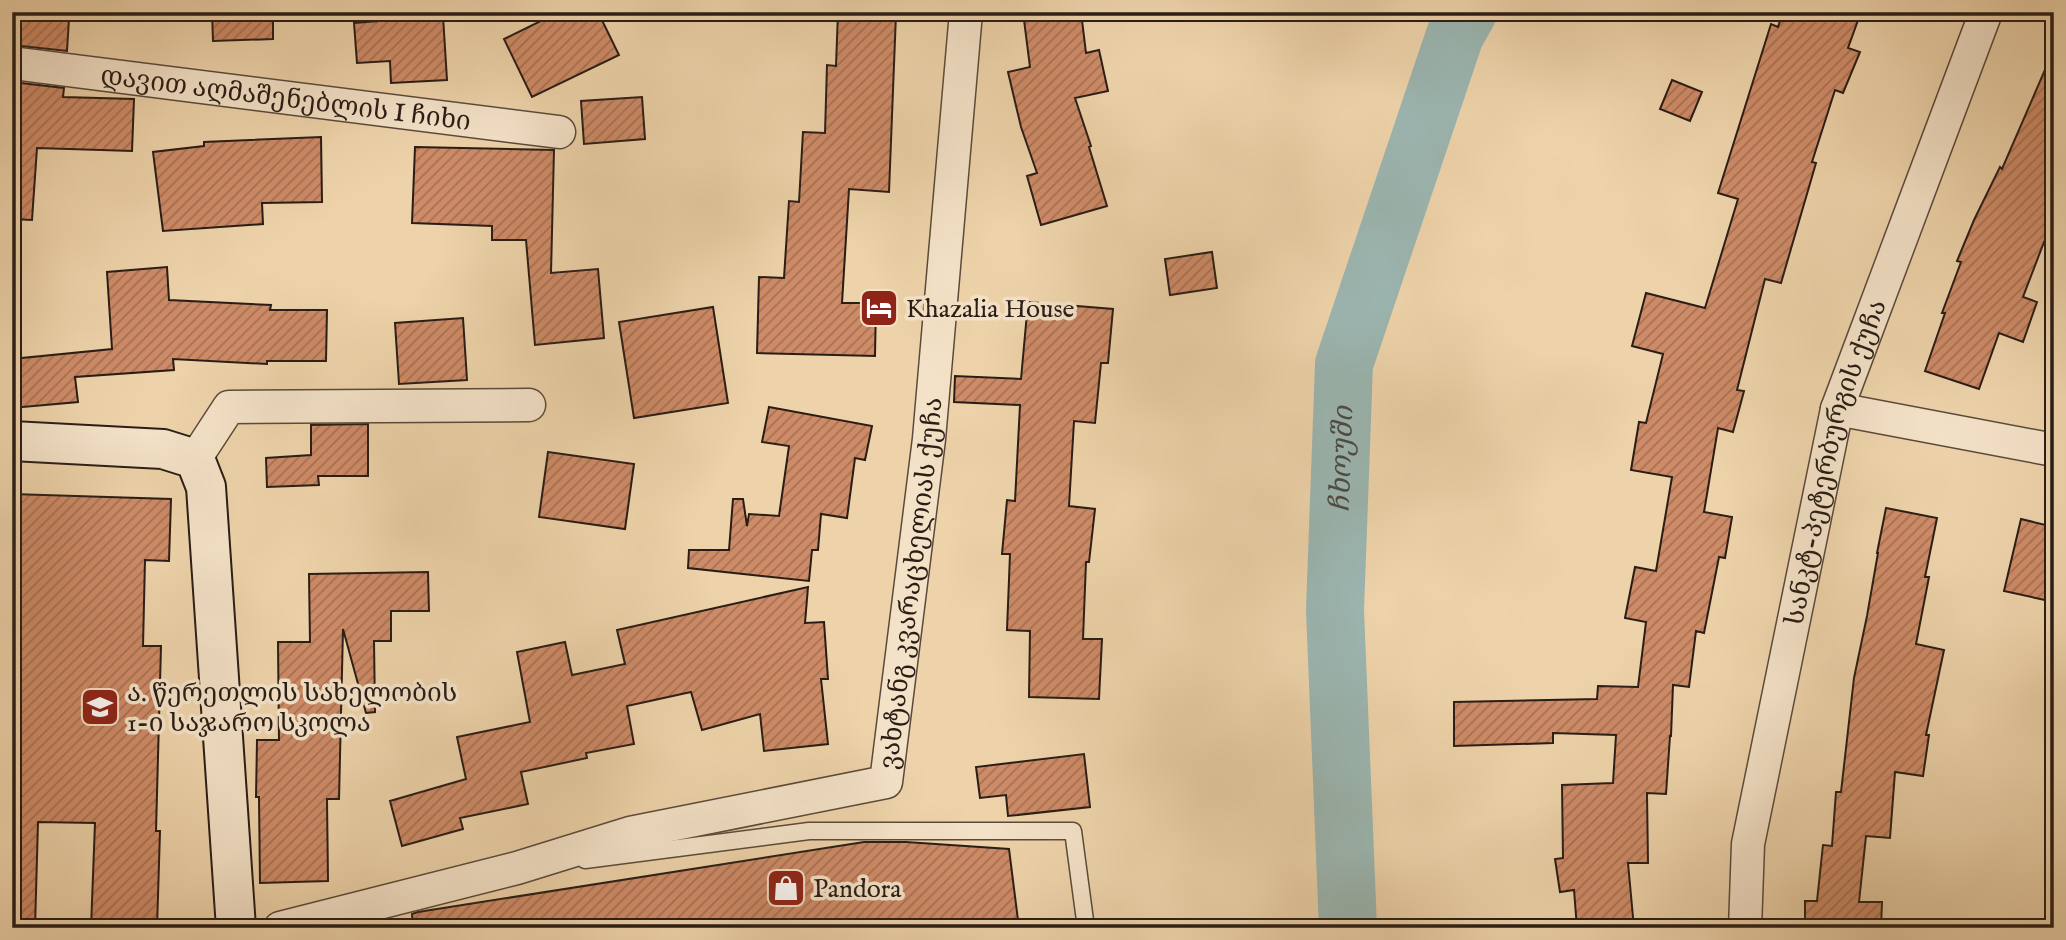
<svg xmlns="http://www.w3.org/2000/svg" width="2066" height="940" viewBox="0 0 2066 940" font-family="'IM FELL English','Noto Serif Georgian',serif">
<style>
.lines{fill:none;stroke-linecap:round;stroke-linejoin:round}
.river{stroke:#9bb6b1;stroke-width:58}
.building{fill:url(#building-hatch);stroke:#291d16;stroke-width:2}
.service-casing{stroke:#5a4a3b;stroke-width:19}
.minor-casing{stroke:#5a4a3b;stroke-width:35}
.secondary-casing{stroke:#291d16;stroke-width:42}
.service{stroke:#f4e2c8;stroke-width:16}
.minor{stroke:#f4e2c8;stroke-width:32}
.secondary{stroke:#f4e2c8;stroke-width:38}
.labels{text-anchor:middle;stroke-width:7;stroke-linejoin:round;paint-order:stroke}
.street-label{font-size:26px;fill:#291d16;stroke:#f4e2c8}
.poi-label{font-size:26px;fill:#291d16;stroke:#f4e2c8;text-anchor:start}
.water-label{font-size:28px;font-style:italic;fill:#4b4b44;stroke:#f4e2c8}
</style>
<defs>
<pattern id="building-hatch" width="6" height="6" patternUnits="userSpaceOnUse" patternTransform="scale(1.75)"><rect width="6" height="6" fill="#ce8b67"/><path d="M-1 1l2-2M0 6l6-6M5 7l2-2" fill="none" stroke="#a77154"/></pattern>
</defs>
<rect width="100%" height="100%" fill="#eed3aa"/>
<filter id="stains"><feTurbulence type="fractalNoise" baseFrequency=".00286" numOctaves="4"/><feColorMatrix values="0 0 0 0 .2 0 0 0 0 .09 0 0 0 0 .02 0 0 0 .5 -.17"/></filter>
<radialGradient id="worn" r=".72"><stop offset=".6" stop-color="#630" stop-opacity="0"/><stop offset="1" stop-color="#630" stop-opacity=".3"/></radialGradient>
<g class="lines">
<!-- river -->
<path class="river" id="s1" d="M1348,928L1335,610L1344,364L1455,35L1468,12"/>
</g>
<!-- building -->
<path class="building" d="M212,12H273V39L213,41Z
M559,12H598L619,55L532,97L504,39Z
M838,12L896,14L889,192L849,189L842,303H876L875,356L757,353L759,277L784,278L789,201L799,202L803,132L825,133L827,65L836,66Z
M1023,12H1081L1086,53L1099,50L1108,91L1075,98L1091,146L1089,147L1107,206L1041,225L1027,176L1037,173L1021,127L1008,72L1030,67Z
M1783,12H1861L1848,48L1860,52L1843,93L1835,90L1812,162L1816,163L1781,283L1765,279L1737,390L1744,391L1733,432L1718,428L1704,512L1732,517L1725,558L1719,557L1704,633L1696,631L1689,687L1673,685L1671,736H1670L1666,794L1647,793L1648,863H1628L1634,928H1577L1574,890L1560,892L1555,859L1563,858L1562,785L1613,783L1616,735L1553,733V743L1454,746V702L1597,699L1598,686L1638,687L1646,622L1625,618L1635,567L1656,571L1672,477L1631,470L1639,422L1646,423L1663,354L1632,346L1646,293L1705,308L1738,199L1718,193L1771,24L1778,27Z
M12,15L69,19L67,51L12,45Z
M443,16L447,80L391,83L390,61L357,63L354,23Z
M2054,49V230L2047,243L2044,242L2023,297L2037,302L2023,342L1999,333L1979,389L1925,371L1945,313H1942L1961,262L1957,261L1974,220L2000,167L2002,169Z
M1672,80L1702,92L1690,121L1660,109Z
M12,82L64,88L63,97L134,99L132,151L37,148L32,220L12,219Z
M642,97L645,139L584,144L581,101Z
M321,137L322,202L262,203L263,224L163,231L153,152L204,146V142Z
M415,147L554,150L551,273L598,269L604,338L535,345L526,240H492V226L412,223Z
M1212,252L1217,288L1170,295L1165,259Z
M167,267L169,300L271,305L270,310H327L326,361H267V364L173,359L174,370L75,377L78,402L12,408V359L112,349L107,272Z
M1028,302L1113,309L1108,363H1101L1095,423L1074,421L1069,506L1095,509L1089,562H1086L1083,639H1102L1099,699L1029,697L1030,631L1007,630L1010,554H1002L1007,500L1015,501L1020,405L954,402L955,376L1021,379Z
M713,307L728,403L634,418L619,322Z
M463,318L467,380L399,384L395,323Z
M769,407L872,426L865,460L855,458L847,518L821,514L818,550H812L809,581L688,568L689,550H729L733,499H743L747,526L749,514L779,516L789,446L762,442Z
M368,424V476H318L319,485L267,487L266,458L311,455V425Z
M548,452L634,464L625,529L539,517Z
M12,494L171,499L169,561L145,560L143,646H161L156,831H160L157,928H91L95,823L38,822L35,928H12Z
M1886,508L1937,518L1925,577H1929L1916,644L1944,650L1926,735H1929L1923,776L1895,772L1890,838L1866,836L1859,902H1882L1881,928H1805V901H1817L1823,845L1832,846L1836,792H1841L1854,678L1867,616L1878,553H1877Z
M2021,519L2054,527V602L2004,591Z
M428,572L429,611H391V641H374L375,712L366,713L343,629L339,799H327L328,881L260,883L259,797H256L257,740H279L278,642H310L309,574Z
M808,587L805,623L824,622L828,679H821L828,744L764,751L760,714L702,730L691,692L627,706L634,744L586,753L587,758L521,772L528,804L460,818L463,829L402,846L390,801L466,779L457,737L530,722L517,652L565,642L572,675L625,664L617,630Z
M1084,754L1090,807L1008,816L1006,795L980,798L976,767Z
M864,842H906L1009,849L1019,928H413L412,914L418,912Z"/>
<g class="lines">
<!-- service casing -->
<g class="service-casing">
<path id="service" d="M585,860L809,831H1073L1086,928"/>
</g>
<!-- minor casing -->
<g class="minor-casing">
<g id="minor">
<path id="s2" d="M12,63L559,132"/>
<path d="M1837,409L2054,450"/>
<path d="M195,459L229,407L529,405"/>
<path id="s3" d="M280,928L517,868L630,833L886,782L929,439L966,12"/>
<path id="s4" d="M1745,928L1748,844L1837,409L1986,12"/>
</g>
</g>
<!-- secondary casing -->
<g class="secondary-casing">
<path id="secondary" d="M12,441L163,449L195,459L206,487L236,928"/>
</g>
<!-- service -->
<use href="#service" class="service"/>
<!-- minor -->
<use href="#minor" class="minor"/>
<!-- secondary -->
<use href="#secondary" class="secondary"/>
</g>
<!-- icons -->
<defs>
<g id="hotel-square" transform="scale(2.0125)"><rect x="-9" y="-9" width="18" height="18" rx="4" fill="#8f2418" stroke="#f4e2c8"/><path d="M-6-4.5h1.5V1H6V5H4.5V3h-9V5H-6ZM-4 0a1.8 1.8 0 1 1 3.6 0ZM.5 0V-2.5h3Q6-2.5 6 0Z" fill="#fff"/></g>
<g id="school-square" transform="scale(2.0125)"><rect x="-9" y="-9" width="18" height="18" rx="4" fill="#8f2418" stroke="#f4e2c8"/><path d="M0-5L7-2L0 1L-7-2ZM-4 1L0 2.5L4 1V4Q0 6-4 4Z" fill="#fff"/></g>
<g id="shop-square" transform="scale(2.0125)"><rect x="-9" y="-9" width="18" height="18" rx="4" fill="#8f2418" stroke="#f4e2c8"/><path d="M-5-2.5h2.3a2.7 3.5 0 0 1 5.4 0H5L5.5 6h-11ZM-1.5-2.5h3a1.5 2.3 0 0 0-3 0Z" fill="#fff"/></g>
</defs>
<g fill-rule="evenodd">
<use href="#hotel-square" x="879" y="308"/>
<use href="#school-square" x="100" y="707"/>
<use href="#shop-square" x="786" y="888"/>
</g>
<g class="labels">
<!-- street labels -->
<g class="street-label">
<text dy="9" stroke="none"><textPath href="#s2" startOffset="276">დავით აღმაშენებლის I ჩიხი</textPath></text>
<text dy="9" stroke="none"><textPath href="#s4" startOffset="476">სანკტ-პეტერბურგის ქუჩა</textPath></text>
<text dy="9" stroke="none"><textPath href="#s3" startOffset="824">ვახტანგ კვარაცხელიას ქუჩა</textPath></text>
</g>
<!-- poi labels -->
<g class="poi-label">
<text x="906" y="317">Khazalia House</text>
<text x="127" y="701">ა. წერეთლის სახელობის<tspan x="127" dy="30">1-ი საჯარო სკოლა</tspan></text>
<text x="813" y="897">Pandora</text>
</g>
<!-- water labels -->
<g class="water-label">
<text dy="10" stroke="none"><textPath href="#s1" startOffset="469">ჩხოუში</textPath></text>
</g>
</g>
<!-- margin -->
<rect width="2066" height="940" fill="none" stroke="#eed3aa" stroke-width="42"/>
<rect x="14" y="14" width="2038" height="912" fill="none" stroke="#291d16" stroke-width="3.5"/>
<rect x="21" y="21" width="2024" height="898" fill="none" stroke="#291d16" stroke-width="2"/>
<rect width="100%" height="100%" filter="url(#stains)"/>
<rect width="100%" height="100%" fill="url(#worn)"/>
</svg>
